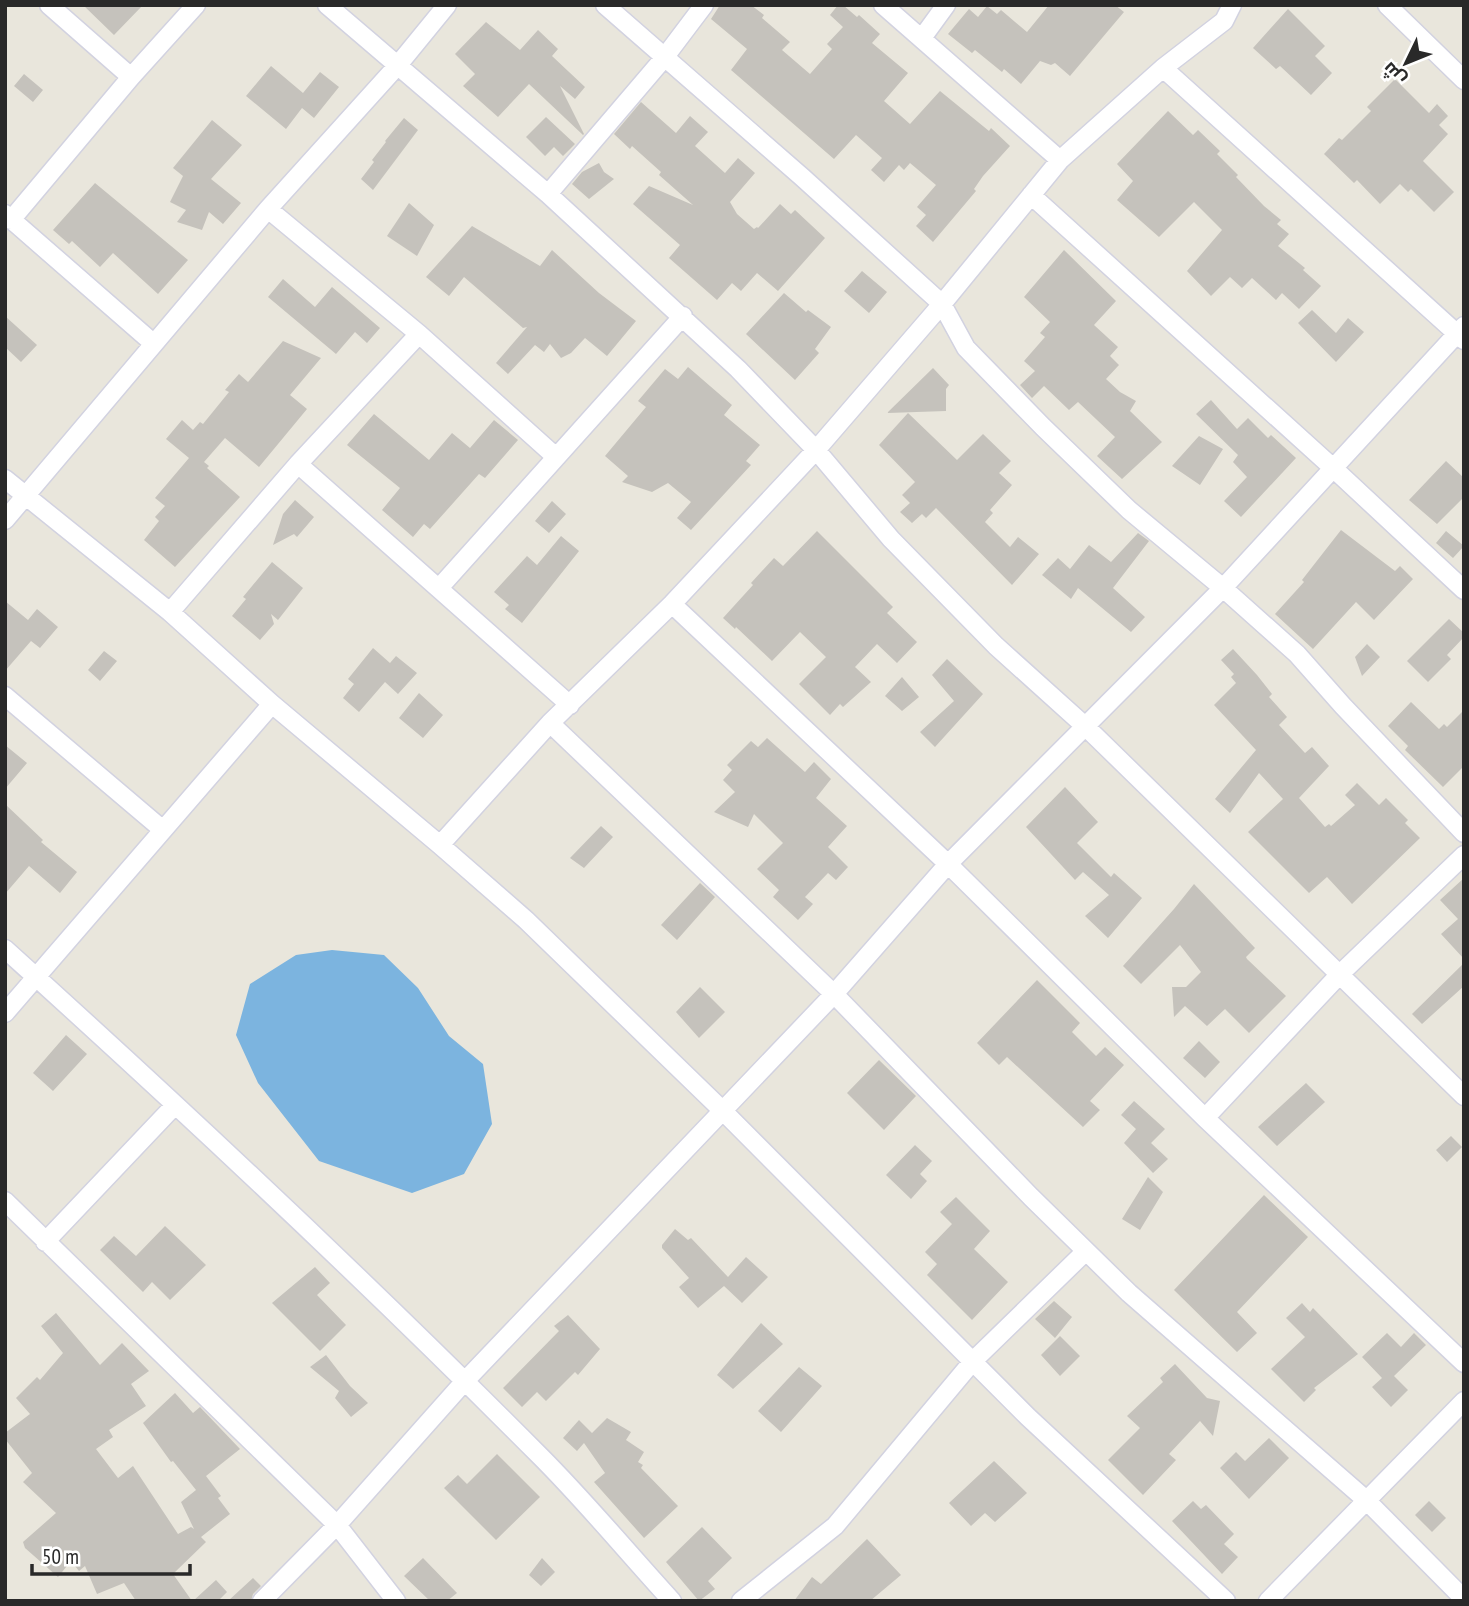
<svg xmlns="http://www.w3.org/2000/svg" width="1469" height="1606" viewBox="0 0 1469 1606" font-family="'PT Sans Narrow',Cairo,sans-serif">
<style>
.water{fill:#7cb4df}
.building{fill:#c5c2bc}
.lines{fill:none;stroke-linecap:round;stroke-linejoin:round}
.street-casing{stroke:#d2d2e0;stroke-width:21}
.street{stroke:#fff;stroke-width:18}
</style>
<rect width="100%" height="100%" fill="#e9e6dc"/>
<!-- water -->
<path class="water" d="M332,950L384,955L418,988L449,1036L483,1064L492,1124L464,1174L412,1193L319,1161L258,1083L236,1035L250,984L296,955Z"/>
<!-- building -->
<path class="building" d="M83,5H143L114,35Z
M720,5H751L764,15L762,18L790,42L782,50L810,74L832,49L827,44L843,27L830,15L838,5H843L857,17L859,15L880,34L872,43L908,73L884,101L910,124L940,91L989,131L991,128L1010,146L983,176L974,189L976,191L933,242L916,226L926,215L917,207L936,185L910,163L904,170L899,165L884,182L871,170L882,158L856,135L834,159L731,70L747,49L711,19Z
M1049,5H1115L1124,12L1070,76L1055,63L1051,65L1040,61L1021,84L1004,69L1002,72L975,50L972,53L948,34L969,9L978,17L987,6L997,14L1001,10L1027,32Z
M1288,9L1325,46L1315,56L1332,73L1311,95L1280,66L1276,69L1253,48Z
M486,22L520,50L538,30L558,49L552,56L585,87L575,99L560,86L584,134L583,135L529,84L498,117L463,86L475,74L455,54Z
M271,66L303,93L320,72L339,87L314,118L302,108L286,129L246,96Z
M24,74L43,90L33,102L14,86Z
M1395,79L1429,113L1437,104L1448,116L1439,125L1448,134L1423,161L1454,192L1434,212L1411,189L1408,192L1400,184L1380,204L1357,180L1354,183L1324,154L1339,138L1342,140L1371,111L1367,107Z
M641,102L676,133L690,116L708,132L695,146L725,173L738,158L755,173L730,202L737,214L754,229L757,227L758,228L780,204L791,214L795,210L825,238L778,291L757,273L741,291L732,283L717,300L669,258L680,245L633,204L649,186L693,205L659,175L661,172L632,146L630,149L614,134Z
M1168,111L1193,135L1198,130L1220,151L1217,154L1238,175L1236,177L1264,206L1281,220L1277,224L1289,234L1278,246L1305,268L1303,270L1321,286L1299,309L1282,293L1276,300L1252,278L1242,288L1230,277L1211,296L1187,271L1222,230L1194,202L1159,237L1117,200L1133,181L1117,164Z
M546,117L575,144L563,156L554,147L545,156L526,137Z
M404,118L418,130L373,190L361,179L374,162L372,160L386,142L385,141Z
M212,120L242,145L211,179L241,203L223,224L209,212L202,230L177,222L186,210L170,202L183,176L173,168Z
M599,163L604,172L614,179L589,199L572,184L582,172Z
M95,183L188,260L158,294L113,253L100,267L72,241L69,244L53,230Z
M409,203L434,225L417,256L387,236Z
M472,226L540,266L552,250L599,293L636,321L607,356L585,338L571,353L561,358L550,344L544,352L535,345L508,374L496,363L527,327L523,328L464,277L449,296L426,277Z
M1064,250L1116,301L1094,325L1118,347L1110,356L1119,365L1106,379L1120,392L1136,401L1130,411L1162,442L1122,479L1097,456L1115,437L1078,402L1069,410L1044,386L1032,398L1020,385L1035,371L1024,361L1045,337L1040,333L1050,322L1024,297Z
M862,271L887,292L869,313L844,291Z
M283,279L315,307L332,287L380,328L367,343L355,332L336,354L268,297Z
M784,293L806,312L808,310L831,327L815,349L819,353L795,380L746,334Z
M1312,310L1336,333L1348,318L1364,332L1336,362L1298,323Z
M5,316L37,345L21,362L5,347Z
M283,341L321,358L290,395L307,409L259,467L225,438L204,462L209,466L207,468L240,497L175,567L144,540L159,521L155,517L165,506L155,498L189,458L166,439L182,420L193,430L200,422L203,424L229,392L225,390L239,374L248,382Z
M688,367L732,405L724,415L760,445L746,461L751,465L691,530L677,518L691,502L668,483L652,492L622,482L628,476L605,456L646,407L638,401L665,369L678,379Z
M933,368L949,385L946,389V411L887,413Z
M1211,400L1237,429L1248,418L1268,438L1271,435L1296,458L1241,517L1224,501L1247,477L1233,462L1238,455L1196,414Z
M908,413L957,460L983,434L1011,461L999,473L1012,485L990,510L993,513L985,522L1010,547L1018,537L1039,554L1012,585L936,508L926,518L922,514L912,523L900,512L910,503L902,495L915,482L879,445Z
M374,414L429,460L452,433L470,448L494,420L518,440L485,478L479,474L430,529L424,524L413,537L382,510L400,488L347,445Z
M1199,436L1223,449L1200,485L1172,466Z
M1446,461L1464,478V497L1437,524L1409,500Z
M295,500L314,517L297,537L294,534L273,545L283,514Z
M552,501L566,514L549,533L535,521Z
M1341,530L1395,571L1400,566L1413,579L1374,620L1356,602L1313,649L1275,614L1304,582L1302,580Z
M817,531L893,607L887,613L917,642L897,663L877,644L855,667L871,682L843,707L840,704L830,715L799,684L826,657L800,632L772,661L736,627L735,629L723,618L753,585L751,583L774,558L783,566Z
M1446,531L1464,546L1453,558L1436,543Z
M1138,533L1149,541L1113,588L1145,617L1131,632L1078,588L1071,599L1042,575L1058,558L1070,569L1089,545L1111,562Z
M561,536L579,551L522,623L505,609L509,605L494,592L527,556L537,565Z
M272,562L303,588L278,620L271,614L274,624L260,640L232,616L246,599L243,597Z
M5,601L28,620L37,609L58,627L40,648L31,641L5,671Z
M1449,619L1464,633V637L1447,655L1451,659L1428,682L1407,661Z
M1367,644L1380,657L1362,676L1355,657Z
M373,648L390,663L396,656L417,673L398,694L385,682L359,712L343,698L354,684L348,679Z
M1233,649L1257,675L1272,694L1269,697L1287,717L1279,725L1305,753L1312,747L1329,766L1299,798L1325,827L1329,824L1331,826L1355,805L1345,795L1357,783L1379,805L1386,798L1408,820L1405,823L1420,838L1352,904L1327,877L1309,893L1248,832L1283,799L1259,773L1230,813L1215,799L1256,750L1214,705L1236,683L1231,677L1234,674L1221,660Z
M104,651L117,661L100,681L88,670Z
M947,659L983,694L935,747L920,732L954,701L932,675Z
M902,677L919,697L902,711L885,696Z
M419,693L443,715L423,738L399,718Z
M1411,702L1439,729L1444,724L1447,727L1464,710V766L1443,787L1405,750L1408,746L1388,726Z
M767,738L805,772L814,762L831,779L816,798L847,826L828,847L848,867L836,880L828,873L805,897L813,904L798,920L773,897L779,890L757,869L783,843L754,814L748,827L714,812L735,792L723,780L732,770L727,765L751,741L758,747Z
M5,745L27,763L5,789Z
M1065,787L1098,822L1077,843L1111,877L1114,873L1142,898L1108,938L1085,916L1109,895L1083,872L1075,880L1026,827Z
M5,804L43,840L41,842L77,872L60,893L29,866L5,894Z
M601,826L613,837L584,868L570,858Z
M1464,878V959L1441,934L1458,919L1440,900Z
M700,883L715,897L677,940L661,925Z
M1194,884L1255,948L1246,957L1247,959L1286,996L1249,1033L1225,1009L1207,1026L1185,1006L1174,1017L1172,987H1186L1201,972L1180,945L1141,984L1123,966L1174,909Z
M1464,963V986L1422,1024L1412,1014Z
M1037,980L1080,1023L1072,1032L1096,1056L1105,1047L1124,1065L1090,1101L1100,1110L1083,1127L1007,1057L999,1065L977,1043Z
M700,987L725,1012L699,1038L676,1012Z
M66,1035L87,1054L53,1091L33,1073Z
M1199,1041L1220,1062L1205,1078L1183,1058Z
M879,1060L916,1096L884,1130L847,1093Z
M1306,1083L1325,1102L1277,1146L1258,1127Z
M1134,1101L1165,1129L1151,1143L1168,1159L1153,1173L1124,1143L1136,1129L1121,1115Z
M1451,1136L1462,1147L1447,1162L1436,1150Z
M915,1145L932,1161L920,1174L927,1181L911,1199L886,1175Z
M1148,1177L1163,1192L1140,1230L1122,1219Z
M1264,1195L1308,1237L1237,1312L1257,1333L1237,1352L1174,1290Z
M956,1197L990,1231L974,1249L1008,1282L972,1320L927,1275L937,1264L925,1252L952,1224L940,1212Z
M165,1226L206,1265L170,1300L152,1282L143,1292L100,1250L114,1236L136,1256Z
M675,1229L688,1240L691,1238L728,1277L746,1257L768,1277L742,1303L724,1286L698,1308L679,1287L689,1278L662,1248V1245Z
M315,1267L330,1283L317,1295L346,1325L320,1351L272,1303Z
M1054,1301L1072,1317L1055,1338L1035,1319Z
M1302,1303L1310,1312L1313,1308L1358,1354L1314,1388L1316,1390L1304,1402L1271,1369L1305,1337L1286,1318Z
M56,1313L100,1365L122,1343L149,1371L131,1384L146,1406L109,1430L113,1437L96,1449L118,1478L133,1466L178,1534L191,1527L194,1529L181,1502L196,1490L173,1461L171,1462L143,1423L175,1393L193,1413L200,1407L240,1449L206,1476L221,1496L218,1498L230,1514L201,1537L206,1542L173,1574L192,1601H136L124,1583L97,1594L85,1566L79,1571L71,1561L58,1577L25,1548L23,1542L56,1513L23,1482L32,1473L5,1439V1433L30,1414L16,1398L37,1377L40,1380L63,1353L41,1326Z
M568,1315L600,1349L578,1375L575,1372L546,1401L537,1392L522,1407L503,1388L559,1331L554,1326Z
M761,1323L783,1344L733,1389L717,1375Z
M1387,1333L1401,1347L1414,1333L1426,1345L1394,1376L1408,1390L1391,1407L1372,1387L1382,1378L1362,1357Z
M1060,1336L1080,1356L1060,1376L1041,1355Z
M326,1355L350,1386L368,1403L351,1417L335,1398L339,1391L310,1367Z
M1175,1364L1207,1398L1220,1401L1213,1436L1200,1421L1169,1454L1176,1460L1143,1495L1108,1460L1140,1428L1127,1416L1163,1382L1160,1378Z
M799,1367L822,1386L781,1432L758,1411Z
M607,1418L631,1432L626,1440L644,1452L638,1462L643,1465L641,1468L678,1506L644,1538L594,1482L605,1473L584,1443L577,1451L563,1438L579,1420L592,1433Z
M1269,1438L1289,1458L1249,1499L1220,1468L1236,1452L1245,1461Z
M497,1454L540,1497L496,1540L444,1488L458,1475L467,1484Z
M994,1461L1027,1493L995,1522L985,1513L971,1526L949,1503Z
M1193,1501L1201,1509L1206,1505L1234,1534L1224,1544L1238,1557L1222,1574L1172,1521Z
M1429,1501L1446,1518L1432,1532L1415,1515Z
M702,1527L732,1558L708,1581L715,1589L699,1601L666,1562Z
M867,1539L901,1575L870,1601H794L812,1577L821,1584Z
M423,1558L457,1593L447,1601H430L404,1576Z
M542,1558L555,1572L541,1586L529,1575Z
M253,1578L261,1586L253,1594L251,1601H228Z
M216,1580L227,1592L218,1601H193Z"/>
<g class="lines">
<!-- street casing -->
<g class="street-casing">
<path id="street" d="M49,5L131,77
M327,5L548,194L738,369L816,450L891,539L996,646L1086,727L1464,1096
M605,5L802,177L942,304L966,348L1043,427L1129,510L1223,588L1297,654L1343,706L1464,833
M883,5L1060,160
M1387,5L1464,80
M922,38L946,5
M1163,68L1464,340
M548,194L664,58L704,5
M1031,195L1332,467L1464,590
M268,209L419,334L556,457
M5,214L153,343
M11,220L131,77L196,5
M298,464L570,705
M5,479L170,612L272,704L440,845L526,920L722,1110L1028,1417L1226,1601
M5,520L268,209L398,65L447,5
M439,588L683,316
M672,604L948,864L1205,1118L1464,1363
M170,612L298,464L419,334
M5,696L163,830
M550,723L834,994L1031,1197L1129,1293L1365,1499L1464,1599
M440,845L550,723L672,604L816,450L942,304L1060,160L1163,68L1224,21L1232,5
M5,949C188,1114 367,1282 540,1456C586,1502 628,1553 672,1601
M5,1013L272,704
M1205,1118L1340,974L1464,855
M5,1201L337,1525L396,1601
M45,1242L175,1105
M262,1601L337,1525L464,1382L834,994L948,864L1223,588L1464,326
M741,1601L835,1526L973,1361L1086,1251
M1268,1601L1464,1401"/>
</g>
<!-- street -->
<use href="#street" class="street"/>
</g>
<!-- border -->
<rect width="1469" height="1606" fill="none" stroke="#292929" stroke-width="14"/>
<!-- north arrow -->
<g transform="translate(1406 63) rotate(227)" stroke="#ffffff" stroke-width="5" paint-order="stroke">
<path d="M0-5L12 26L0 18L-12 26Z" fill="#292929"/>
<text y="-10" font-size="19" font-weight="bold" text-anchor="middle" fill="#292929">ش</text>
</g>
<!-- scale -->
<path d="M32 1564v10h158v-10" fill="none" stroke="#292929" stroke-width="3.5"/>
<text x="42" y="1564" font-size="21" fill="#292929" stroke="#ffffff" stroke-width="5" paint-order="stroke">50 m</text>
</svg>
